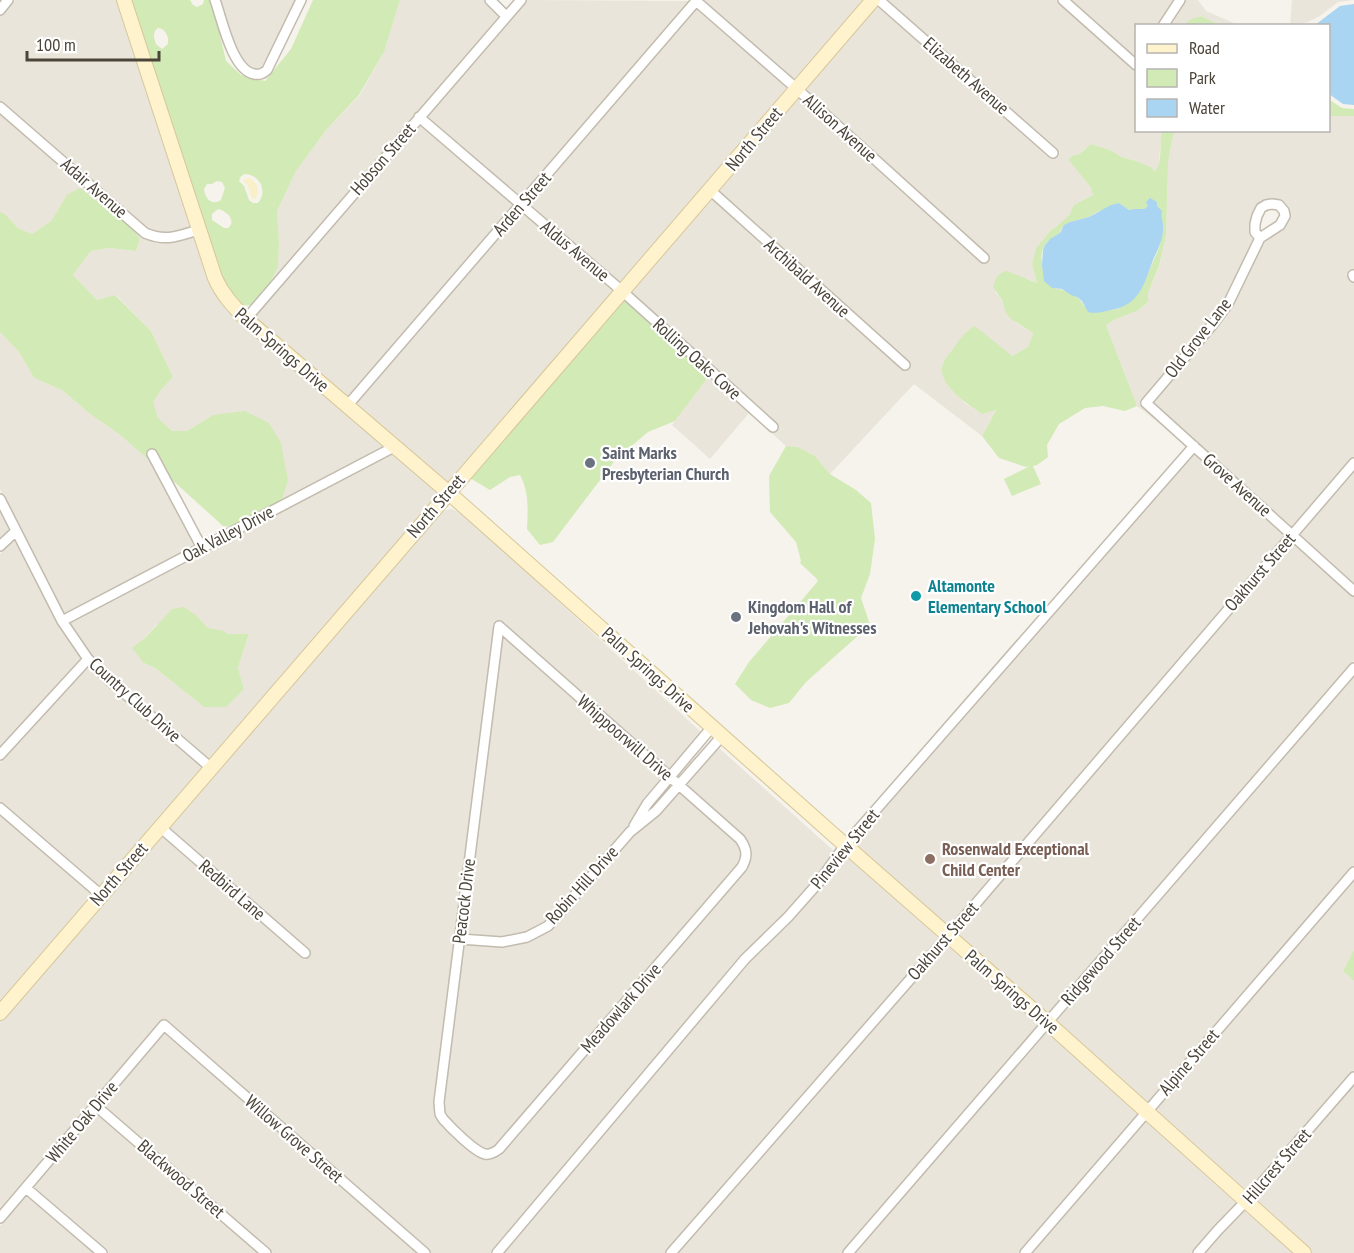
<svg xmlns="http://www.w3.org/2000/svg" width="1354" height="1253" viewBox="0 0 1354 1253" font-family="'PT Sans Narrow',sans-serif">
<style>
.residential{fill:#eae5da;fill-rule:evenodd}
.green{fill:#d2eab5;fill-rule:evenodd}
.sand{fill:#f9efc9}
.water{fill:#a9d4f2}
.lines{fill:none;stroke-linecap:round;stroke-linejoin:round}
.street-casing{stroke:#c2bbae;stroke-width:12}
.secondary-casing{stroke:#d6c79b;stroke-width:16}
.street{stroke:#fff;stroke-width:9}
.secondary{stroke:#fff3cd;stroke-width:14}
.worship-dot{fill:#6b7280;stroke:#fff;stroke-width:2}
.culture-dot{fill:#0f9aa8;stroke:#fff;stroke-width:2}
.education-dot{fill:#8d6e63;stroke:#fff;stroke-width:2}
.labels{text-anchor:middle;stroke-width:4.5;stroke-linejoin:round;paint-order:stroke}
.street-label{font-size:18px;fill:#4b4439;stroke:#fff}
.worship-label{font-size:18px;font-weight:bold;fill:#5b616d;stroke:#fff;text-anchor:start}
.culture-label{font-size:18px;font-weight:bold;fill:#0d838f;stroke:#fff;text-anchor:start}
.education-label{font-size:18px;font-weight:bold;fill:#785e54;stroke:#fff;text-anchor:start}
</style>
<rect width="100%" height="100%" fill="#f6f3ec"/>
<!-- residential -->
<path class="residential" d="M15,0H119L192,226L169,233H156L147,229L0,101V17Z
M220,0H295L268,56L260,69L250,68L245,65L239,55Z
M400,0H484L500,16L269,285L278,267L279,243L277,211L296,171L327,129L360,95L384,52Z
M527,0L689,1L520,198L426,117Z
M703,0H866L796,82Z
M886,0H1056L1136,71V130L1162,131L1158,169L1155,172L1139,162L1122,157L1110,150L1091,144L1077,155L1071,163L1091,188L1093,195L1074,205L1070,214L1057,226L1051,230L1036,248L1032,264L1037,283L1031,280L1020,277L995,292L1000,297L1004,306L1016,323L1033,333L1028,347L1012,356L954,348L943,362L948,386L966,404L982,414L996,409L982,436L914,384L830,474L815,456L798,447L786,446L749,413L710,459L672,425L709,376L773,433L779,427L629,291L711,197L905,371L911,365L717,190L797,96L984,264L990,258L803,89L876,3L1054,159L1060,153Z
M1070,0H1174L1157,25L1136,26V58Z
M1186,0H1198L1206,11L1238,25H1220L1201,16L1186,22L1185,25L1169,26Z
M1292,0H1354L1338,2L1320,16L1308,22L1290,26Z
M697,8L790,89L621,284L528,205Z
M0,113L133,229L67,195L51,221L32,234L18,228L5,214L0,212Z
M1334,115L1354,116V269L1346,274L1354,284V456L1291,528L1153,403L1217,328L1232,307L1264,241L1284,229L1288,223L1289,217L1287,207L1279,201L1270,199L1262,201L1257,206L1252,213L1250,223V232L1255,238L1224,301L1209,321L1140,403L1181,440L1137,406L1106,325L1116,319L1137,311L1148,302V293L1159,267L1166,236L1168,163L1172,140L1175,131L1328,130L1329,116Z
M420,124L514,205L346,399L253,319Z
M522,212L615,291L448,486L354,406Z
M133,229L142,236L156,243H171L195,236L210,279L386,445L282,500L288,481L225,414L213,415L187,431H172L158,418L152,402L161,390L173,377L151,331L116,295L97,300L73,275L91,251L109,248L136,251L140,239Z
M0,332L19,352L34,378L62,390L90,414L119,434L151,462L196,545L63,615L0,489Z
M394,452L442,493L210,760L113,678L92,656L69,623ZM197,616L208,628L227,634L249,635L238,668L244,689L204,707L155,668L144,663L145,638L156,625Z
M1195,453L1285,535L947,929L852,845Z
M1354,471V585L1299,535Z
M452,509L457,511L464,515L701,732L668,770L504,625V623L498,620L495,621L492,626L494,628L434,1101L435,1114L440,1122L458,1140L482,1158L483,1160H490V1159L495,1157L503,1152L746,870L752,857V850L749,843L743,836L686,786L719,748L834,851L815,879L784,914L741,956L490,1253H432L163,1019L0,1210V1020L161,834L305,960L311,953L167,827L442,511Z
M0,510L10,530L0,539Z
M15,540L55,619L82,658L0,747V554Z
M1293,541L1354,597V660L1047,1016L954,935Z
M503,636L662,777L643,801L626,828L544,922L525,933L501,938L465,935Z
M88,666L106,684L204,767L100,888L0,802V763Z
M1354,676V865L1146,1105L1055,1023Z
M680,792L736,842L740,847L742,853L741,857L738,864L495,1145L490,1149H486L482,1148L464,1134L447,1117L445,1114L444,1103L464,944L503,947L529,942L551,930L634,835L660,814Z
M0,814L94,895L0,1005Z
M846,852L941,936L665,1253H504L749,963L792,921L823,886Z
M1354,880V950L1343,971L1354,981V1070L1246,1193L1154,1111Z
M948,942L1041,1023L842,1253H678Z
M1049,1030L1140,1112L1018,1253H855Z
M165,1032L418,1253H273L103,1106Z
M1354,1085V1253H1311L1254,1200Z
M97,1113L259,1253H109L33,1188Z
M1148,1118L1240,1200L1214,1227L1191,1253H1032Z
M27,1194L95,1253H0V1226Z
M1248,1207L1298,1253H1205L1221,1233Z"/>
<!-- green -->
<path class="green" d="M129,0H190L193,5L197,7L203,4L204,0H210L216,18L226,61L241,75L265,81L291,49L313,0H400L384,52L359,95L327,129L296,171L277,211L279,243L278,267L269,285L251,305L239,306L224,287ZM158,28C166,29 169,37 168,44L162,49L156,44C154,38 152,32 158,28ZM245,174C260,175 268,191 258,203H253L249,200L244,186L239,181L241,176ZM217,181L222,182L225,188L221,200C212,206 205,199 204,189L207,184H212ZM218,209C227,211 237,221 228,228H224L212,220V214Z
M1201,16L1220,25H1185C1187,19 1195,18 1201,16Z
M1328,99L1342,108L1354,109V116H1329Z
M1162,131H1175L1172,140L1168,163L1166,236L1159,266L1148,293V302L1137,311L1116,319L1106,325L1137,406L1125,411L1103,406L1085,408L1059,424L1047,445L1048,457L1037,465L1033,466L1041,484L1012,496L1004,479L1030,466L1026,467L999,458L982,436L996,410L982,414C967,404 933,382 944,361C946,357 950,353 953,349C960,339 963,333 975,326L1012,356L1028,347L1033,333L1011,319L1006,313L1002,300L993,287C996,278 997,273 1007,271L1037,283L1032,264L1036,248L1051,230L1057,226L1070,214L1074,205L1093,195L1091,188L1071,163L1069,159L1072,156C1081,155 1084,149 1091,144L1110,150L1122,157L1139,162L1152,168L1155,172C1163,161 1159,144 1162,131ZM1119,203L1129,210L1134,209H1144L1148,206L1161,216L1163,229L1159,248L1144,282L1118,309L1111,310L1084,306C1081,297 1065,289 1056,289C1048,276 1035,261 1045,245C1048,239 1055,237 1060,233L1061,229L1070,222L1089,217L1095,213Z
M80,188L133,229L140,239L136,251L109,248L91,251L73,275L97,300L115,295L151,331L173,377L161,390L153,402L158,418L172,431H187L213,415L245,411L269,423L281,443L288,481L282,500L231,527L223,526L171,479L154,448L146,452L151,462L119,434L90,414L62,390L34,378L19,352L0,332V212L5,214L18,228L32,234L51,221L67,195Z
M623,298L709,376L675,421L648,432L616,459L553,542L540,545L527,529C528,509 529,492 520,475L510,477L490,490L468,477Z
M786,446L798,447L815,456L830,474L856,490L871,503L875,539L870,574L861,598L870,625L806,682L789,703L770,708L751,700L735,684L749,662L818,581L816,578L800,563L801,561L796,542L770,512L769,476Z
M184,607L197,616L208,628L224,631L227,634H249L238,668L244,689L226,707H204L155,668L144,663L132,648L145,638L172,609Z
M1354,950V981L1343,971Z"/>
<!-- sand -->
<path class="sand" d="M249,178C257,182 259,188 257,197L255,199H252L247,184L243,181L244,179Z"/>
<!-- water -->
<path class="water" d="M1354,4V105L1343,104L1329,94L1328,26L1315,25L1340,6Z
M1150,198L1157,202V206L1162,211C1160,218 1164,222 1163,229C1163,240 1157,251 1153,260C1144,284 1140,305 1111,310C1102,312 1097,314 1088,312L1082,301L1077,297L1071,295L1062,289L1052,288L1044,281L1042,265L1043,250L1045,245L1050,239L1060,233L1064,225L1070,222L1089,217L1111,205L1119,203L1129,210L1134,209H1144L1148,206L1146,202Z"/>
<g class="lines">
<!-- street casing -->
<g class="street-casing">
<path id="street" d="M215,0C222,19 232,70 254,74C260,75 262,74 267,70L301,0
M490,0L506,16
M695,0L797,89L984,258
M879,0L1053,153
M1063,0L1136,65
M0,10L8,0
M1163,26L1180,0
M0,107L145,233C166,242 178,236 198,230
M419,117L622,291L773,427
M710,190L905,365
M1260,238L1255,232V224L1257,216L1261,208L1266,205L1272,204L1279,205L1284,211L1285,216L1280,225L1260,238L1228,304L1213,324L1146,403L1354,591
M1353,275L1354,277
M246,319L521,0
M347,406L697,0
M152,454L202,548
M0,499L62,621L88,659L110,681L210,767
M0,546L16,531
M62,621L394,447
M499,626L740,839C747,849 748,856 742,867L499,1149C495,1152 490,1155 485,1154C475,1152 451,1128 443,1119L440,1114L439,1102Z
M0,755L88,659
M0,808L101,895
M634,826L647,804L712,727
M160,827L305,953
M460,939L502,942L527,937L548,926L630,832L656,811L722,736
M96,1106L266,1253
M26,1188L102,1253
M0,1218L164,1025L425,1253
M497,1253L745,959L788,917L819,882L845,845L1194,446
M671,1253L948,936L1354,463
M848,1253L1354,668
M1025,1253L1354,872
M1198,1253L1218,1230L1247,1200L1354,1077"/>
</g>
<!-- secondary casing -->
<g class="secondary-casing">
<path id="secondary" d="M124,0L215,278C222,294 233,306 246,319L449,493L845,845L1048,1023L1304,1253
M0,1013C291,675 583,339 873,0"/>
</g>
<!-- street -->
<use href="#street" class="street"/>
<!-- secondary -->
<use href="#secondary" class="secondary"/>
</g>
<!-- markers -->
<g class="worship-dot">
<circle cx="590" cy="463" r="6"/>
<circle cx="736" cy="617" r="6"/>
</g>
<circle class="culture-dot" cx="916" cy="596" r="6"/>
<circle class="education-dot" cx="930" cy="859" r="6"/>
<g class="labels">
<!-- street labels -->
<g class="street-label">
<text transform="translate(966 76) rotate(41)" y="6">Elizabeth Avenue</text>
<text transform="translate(840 128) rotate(42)" y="6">Allison Avenue</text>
<text transform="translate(754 139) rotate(-50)" y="6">North Street</text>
<text transform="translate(383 159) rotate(-49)" y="6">Hobson Street</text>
<text transform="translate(94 188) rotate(41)" y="6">Adair Avenue</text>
<text transform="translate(522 204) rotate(-49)" y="6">Arden Street</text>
<text transform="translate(575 251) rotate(40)" y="6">Aldus Avenue</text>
<text transform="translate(807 278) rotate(42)" y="6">Archibald Avenue</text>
<text transform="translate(1198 338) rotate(-52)" y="6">Old Grove Lane</text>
<text transform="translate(282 350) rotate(41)" y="6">Palm Springs Drive</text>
<text transform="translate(697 359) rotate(42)" y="6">Rolling Oaks Cove</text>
<text transform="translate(1237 485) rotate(42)" y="6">Grove Avenue</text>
<text transform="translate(436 506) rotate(-49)" y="6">North Street</text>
<text transform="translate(228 534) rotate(-28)" y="6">Oak Valley Drive</text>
<text transform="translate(1260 572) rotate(-49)" y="6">Oakhurst Street</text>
<text transform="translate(648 670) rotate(42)" y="6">Palm Springs Drive</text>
<text transform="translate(135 700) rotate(42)" y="6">Country Club Drive</text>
<text transform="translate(625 738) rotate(41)" y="6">Whippoorwill Drive</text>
<text transform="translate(845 849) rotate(-51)" y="6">Pineview Street</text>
<text transform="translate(119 874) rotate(-49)" y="6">North Street</text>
<text transform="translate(582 885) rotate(-48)" y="6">Robin Hill Drive</text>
<text transform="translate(232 890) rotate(41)" y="6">Redbird Lane</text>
<text transform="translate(464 901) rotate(-83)" y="6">Peacock Drive</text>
<text transform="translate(943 941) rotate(-49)" y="6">Oakhurst Street</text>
<text transform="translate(1101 961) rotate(-49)" y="6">Ridgewood Street</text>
<text transform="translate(1012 992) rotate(41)" y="6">Palm Springs Drive</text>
<text transform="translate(621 1008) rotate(-49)" y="6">Meadowlark Drive</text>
<text transform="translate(1189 1062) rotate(-49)" y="6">Alpine Street</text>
<text transform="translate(82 1122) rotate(-50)" y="6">White Oak Drive</text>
<text transform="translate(294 1139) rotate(41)" y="6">Willow Grove Street</text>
<text transform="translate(1277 1166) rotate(-49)" y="6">Hillcrest Street</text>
<text transform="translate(181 1179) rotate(41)" y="6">Blackwood Street</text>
</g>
<!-- worship labels -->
<g class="worship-label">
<text x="602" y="459">Saint Marks<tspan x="602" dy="21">Presbyterian Church</tspan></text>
<text x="748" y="613">Kingdom Hall of<tspan x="748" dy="21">Jehovah's Witnesses</tspan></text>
</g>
<!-- culture labels -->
<g class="culture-label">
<text x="928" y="592">Altamonte<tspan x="928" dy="21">Elementary School</tspan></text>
</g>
<!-- education labels -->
<g class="education-label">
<text x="942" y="855">Rosenwald Exceptional<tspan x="942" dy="21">Child Center</tspan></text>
</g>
</g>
<!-- legend -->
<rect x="1135" y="24" width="195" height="108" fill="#ffffff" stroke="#b7b4b0" stroke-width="1.5"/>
<rect x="1147" y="44" width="30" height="9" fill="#fff3cd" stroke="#b7b4b0" stroke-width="1.5"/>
<text x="1189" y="54" font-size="18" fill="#4b4439">Road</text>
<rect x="1147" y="69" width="30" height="18" fill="#d2eab5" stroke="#b7b4b0" stroke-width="1.5"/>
<text x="1189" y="84" font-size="18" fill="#4b4439">Park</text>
<rect x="1147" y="99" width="30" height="18" fill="#a9d4f2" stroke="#b7b4b0" stroke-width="1.5"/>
<text x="1189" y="114" font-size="18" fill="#4b4439">Water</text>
<!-- scale -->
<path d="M27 51v9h132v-9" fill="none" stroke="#4b4439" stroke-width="3"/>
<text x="36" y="51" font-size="18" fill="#4b4439" stroke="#ffffff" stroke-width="4.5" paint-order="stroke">100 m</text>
</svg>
